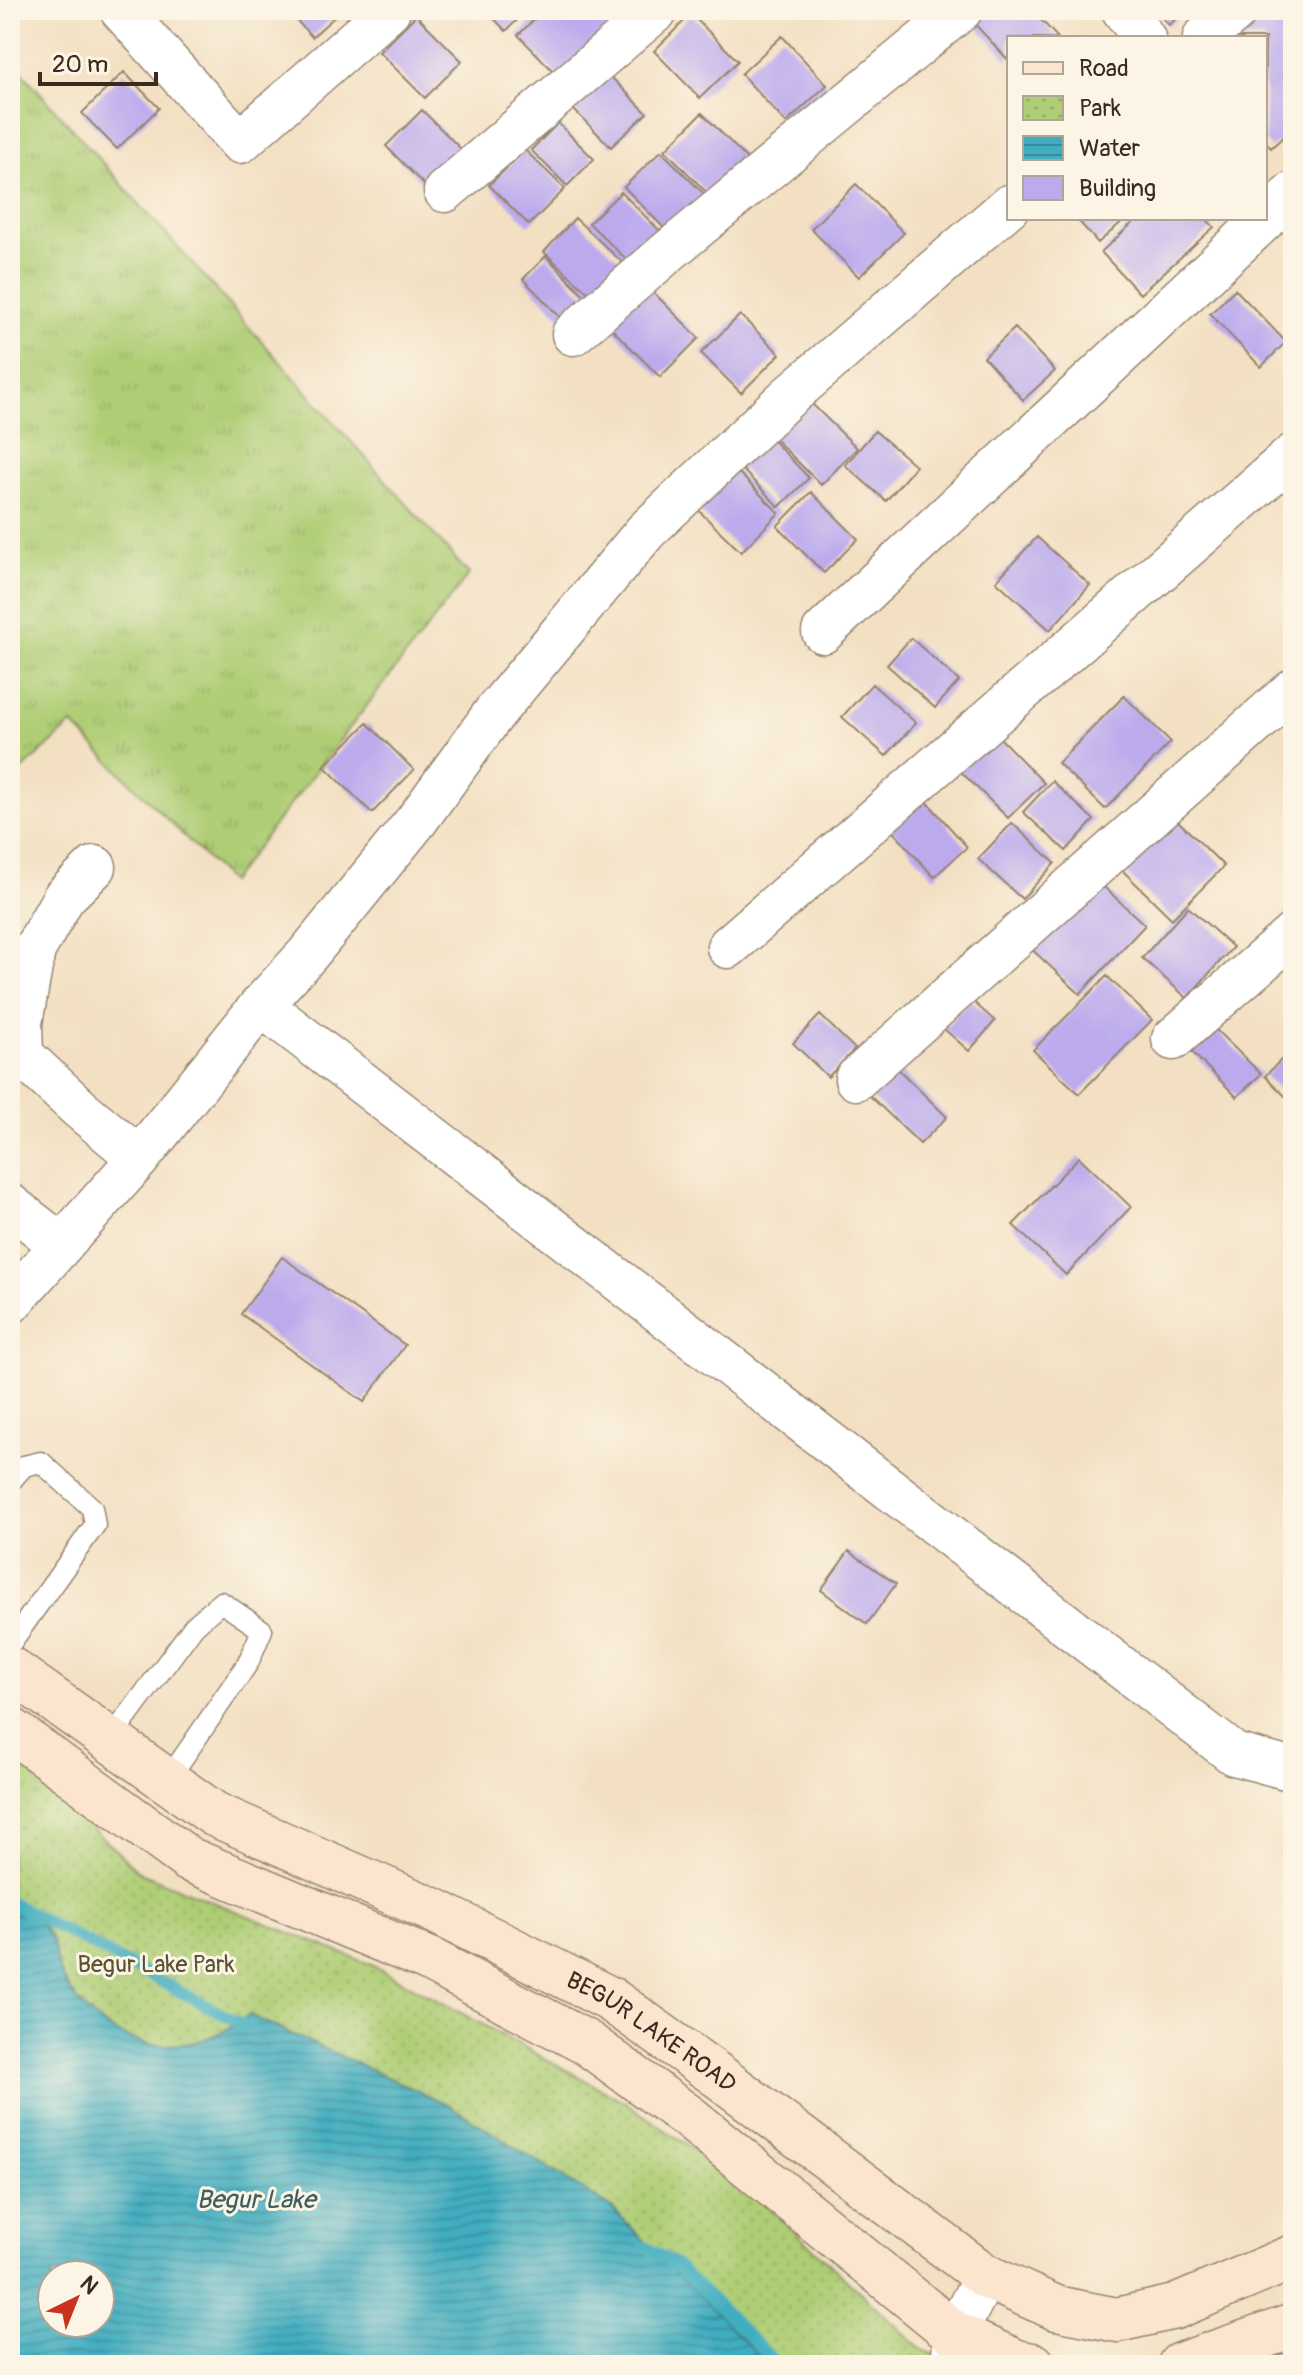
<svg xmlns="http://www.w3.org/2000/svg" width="1303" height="2375" viewBox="0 0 1303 2375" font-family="Pangolin,sans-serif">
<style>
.grass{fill:url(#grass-tufts);stroke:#747c4a;stroke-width:2}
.park{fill:url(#park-dots);stroke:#747c4a;stroke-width:2}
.water{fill:url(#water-rules);stroke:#3e6c6f;stroke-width:2;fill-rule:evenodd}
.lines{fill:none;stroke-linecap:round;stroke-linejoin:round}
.stream{stroke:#41adc0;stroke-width:12}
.building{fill:#bcaaed}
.service-casing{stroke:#978570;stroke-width:23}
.minor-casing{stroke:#978570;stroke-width:45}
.secondary-casing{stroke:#978570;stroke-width:47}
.service{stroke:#fff;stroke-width:20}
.minor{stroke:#fff;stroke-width:42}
.secondary{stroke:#fbe5cf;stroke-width:44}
.labels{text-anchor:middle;stroke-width:6;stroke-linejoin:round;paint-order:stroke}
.park-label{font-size:24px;fill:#585334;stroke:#fcf5e5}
.street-label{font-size:24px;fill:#3b2a1e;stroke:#fcf5e5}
.water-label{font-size:26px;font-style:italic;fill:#3d5e5f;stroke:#fcf5e5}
</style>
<defs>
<pattern id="grass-tufts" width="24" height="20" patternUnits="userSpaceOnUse" patternTransform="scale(2)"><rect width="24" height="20" fill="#aecd75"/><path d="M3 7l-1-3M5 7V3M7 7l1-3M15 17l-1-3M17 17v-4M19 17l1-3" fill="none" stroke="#97b065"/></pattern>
<pattern id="park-dots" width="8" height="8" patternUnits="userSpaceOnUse" patternTransform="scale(2)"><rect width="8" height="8" fill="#aecd75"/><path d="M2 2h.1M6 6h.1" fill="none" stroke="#97b065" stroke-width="1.8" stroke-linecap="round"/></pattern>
<pattern id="water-rules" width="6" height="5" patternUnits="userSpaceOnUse" patternTransform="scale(2)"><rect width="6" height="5" fill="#41adc0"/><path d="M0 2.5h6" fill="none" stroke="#388d9b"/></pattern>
</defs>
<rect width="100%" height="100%" fill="#fcf5e5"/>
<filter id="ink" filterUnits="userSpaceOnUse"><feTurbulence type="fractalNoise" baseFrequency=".0125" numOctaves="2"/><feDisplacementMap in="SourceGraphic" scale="16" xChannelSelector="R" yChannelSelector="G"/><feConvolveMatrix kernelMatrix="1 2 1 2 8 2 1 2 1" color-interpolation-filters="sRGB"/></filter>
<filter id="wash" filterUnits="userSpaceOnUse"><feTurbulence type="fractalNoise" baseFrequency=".006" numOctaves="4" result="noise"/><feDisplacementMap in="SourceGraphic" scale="32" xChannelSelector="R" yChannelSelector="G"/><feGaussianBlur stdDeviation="1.8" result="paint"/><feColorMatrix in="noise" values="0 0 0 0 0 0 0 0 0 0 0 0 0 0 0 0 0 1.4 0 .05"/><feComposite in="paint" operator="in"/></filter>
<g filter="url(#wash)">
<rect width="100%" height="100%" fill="#f3e0c3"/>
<!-- grass -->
<path class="grass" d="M10,59L469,574L230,882L72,724L10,781Z"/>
<!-- park -->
<path class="park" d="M10,1754L22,1763L140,1873L374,1966L622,2100L746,2186L922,2350L960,2365H768L613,2209L250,2015C188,2062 111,2056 68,1987C63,1979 58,1969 56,1959C54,1952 54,1942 50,1936C40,1921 23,1909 10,1897Z"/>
<!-- water -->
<path class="water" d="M10,1897C23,1909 40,1921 50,1936C54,1942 54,1952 56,1959C58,1968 63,1979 68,1987C111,2055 189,2062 249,2015L447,2104L613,2209L768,2365H10ZM52,2275H100V2323H52Z"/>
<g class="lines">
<!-- stream -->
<path class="stream" d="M10,1902L251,2029
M645,2247L674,2263L778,2365"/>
</g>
<g id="blocks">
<!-- building -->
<path class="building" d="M287,10H342L312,37Z
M486,10H527L506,31Z
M544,10H614L624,20L563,81L518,35Z
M983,10H1032L1058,38H1009V61L972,21Z
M1155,10H1186L1169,25Z
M1265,10H1293V128L1271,148L1265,141V38H1233Z
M691,14L738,61L700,98L654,51Z
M416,15L462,61L425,98L379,52Z
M782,36L827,85L786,123L741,74Z
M124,72L159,108L117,149L82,113Z
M608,74L647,113L611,147L572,108Z
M422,110L469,157L432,193L386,146Z
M702,113L749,161L712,198L665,150Z
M558,123L594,159L567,186L531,150Z
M525,150L565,189L529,225L489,185Z
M661,151L706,196L669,233L624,187Z
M856,184L904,233L859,277L811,229Z
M621,192L665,236L634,267L589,223Z
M575,218L624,264L593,297L544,252Z
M1076,218H1126L1098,243Z
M1138,218H1205L1214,227L1140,294L1101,252Z
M546,256L586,297L563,320L523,279Z
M647,286L699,338L660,377L608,325Z
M1235,289L1286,342L1261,367L1210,314Z
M740,315L780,354L741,393L701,353Z
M1015,328L1055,371L1023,400L984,357Z
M807,399L857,448L821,485L771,435Z
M764,431L809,478L779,507L734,461Z
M875,431L916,466L886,501L845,465Z
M730,464L779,513L741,552L691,503Z
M811,492L858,539L824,573L777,526Z
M1037,537L1090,585L1050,630L996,581Z
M911,638L959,681L935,708L887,665Z
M872,684L916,723L886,756L842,717Z
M1124,696L1171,742L1105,809L1058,763Z
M367,723L414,770L372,813L324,766Z
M994,732L1044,783L1008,818L958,769Z
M1052,781L1094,820L1066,851L1023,812Z
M921,795L967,847L934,877L887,825Z
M1174,817L1224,866L1172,919L1122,870Z
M1012,823L1055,863L1022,899L978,859Z
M1091,875L1145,925L1080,994L1026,944Z
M1188,907L1233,947L1187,998L1142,958Z
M1107,976L1152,1020L1079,1094L1033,1050Z
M970,999L995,1021L969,1051L944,1029Z
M820,1015L855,1049L828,1077L793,1043Z
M1209,1023L1261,1074L1237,1097L1186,1046Z
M1293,1048V1104L1265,1076Z
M895,1066L947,1117L920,1144L868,1094Z
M1079,1157L1131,1207L1066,1275L1013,1225Z
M282,1257L405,1345L364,1402L241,1314Z
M849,1551L896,1584L867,1624L821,1590Z"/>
</g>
</g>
<g filter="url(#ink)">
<use href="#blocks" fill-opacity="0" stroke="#978570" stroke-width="2"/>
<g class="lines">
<!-- service casing -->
<g class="service-casing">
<path id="service" d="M10,1482L24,1466L41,1462L92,1508L95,1525L10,1644
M110,1740L194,1626L221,1602L262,1630L248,1663L167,1781"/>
</g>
<!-- minor casing -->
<g class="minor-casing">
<path id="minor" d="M121,10L240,142L389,10
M1123,10L1144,38
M1204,38L1237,10
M445,191L657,10
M573,334L669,251L961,10
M823,632L1293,193
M95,867L64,897L34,950L21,1023L22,1055L79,1108L139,1158
M728,947L1293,455
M261,1005L1234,1754L1293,1770
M1173,1039L1293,934
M856,1079L1293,690
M10,1205L60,1244
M10,1303L139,1158L261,1005L308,954L417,820L495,712L646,531L787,398L1009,206
M952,2365L955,2334L985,2276"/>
</g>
<!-- secondary casing -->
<g class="secondary-casing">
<g id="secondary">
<path id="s1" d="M10,1669L214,1814L433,1910L610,1999L717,2075L985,2276L1056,2308L1117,2320L1175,2307L1293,2257"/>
<path d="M10,1729L188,1859L428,1959L587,2043L690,2118L955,2334L1017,2362L1033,2365"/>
<path d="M1180,2365L1293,2326"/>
</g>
</g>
<!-- service -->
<use href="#service" class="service"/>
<!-- minor -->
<use href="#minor" class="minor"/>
<!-- secondary -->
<use href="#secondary" class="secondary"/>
</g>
</g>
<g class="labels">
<!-- park labels -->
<g class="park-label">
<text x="156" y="1972">Begur Lake Park</text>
</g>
<!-- street labels -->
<g class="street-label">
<text dy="8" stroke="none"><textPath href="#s1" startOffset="740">BEGUR LAKE ROAD</textPath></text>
</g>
<!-- water labels -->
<g class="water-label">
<text x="256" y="2208">Begur Lake</text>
</g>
</g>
<!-- margin -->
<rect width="1303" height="2375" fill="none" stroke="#fcf5e5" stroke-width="40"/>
<!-- legend -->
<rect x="1007" y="36" width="260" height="184" fill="#fcf5e5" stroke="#afa495" stroke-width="2"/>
<rect x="1023" y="62" width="40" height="12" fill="#fbe5cf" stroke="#afa495" stroke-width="2"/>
<text x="1079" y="76" font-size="24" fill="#3b2a1e">Road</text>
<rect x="1023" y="96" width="40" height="24" fill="url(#park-dots)" stroke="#afa495" stroke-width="2"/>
<text x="1079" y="116" font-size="24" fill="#3b2a1e">Park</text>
<rect x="1023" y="136" width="40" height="24" fill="url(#water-rules)" stroke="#afa495" stroke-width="2"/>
<text x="1079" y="156" font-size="24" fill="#3b2a1e">Water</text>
<rect x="1023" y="176" width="40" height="24" fill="#bcaaed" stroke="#afa495" stroke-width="2"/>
<text x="1079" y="196" font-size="24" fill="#3b2a1e">Building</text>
<!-- north arrow -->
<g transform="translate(76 2299) rotate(43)"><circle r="38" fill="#fcf5e5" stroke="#afa495" stroke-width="2"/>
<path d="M0-6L14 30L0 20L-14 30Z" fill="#c8321e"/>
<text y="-12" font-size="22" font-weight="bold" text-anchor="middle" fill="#3b2a1e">N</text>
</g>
<!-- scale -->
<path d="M40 72v12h116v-12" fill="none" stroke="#3b2a1e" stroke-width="4"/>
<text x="52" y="72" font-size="24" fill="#3b2a1e" stroke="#fcf5e5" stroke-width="6" paint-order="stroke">20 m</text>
</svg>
